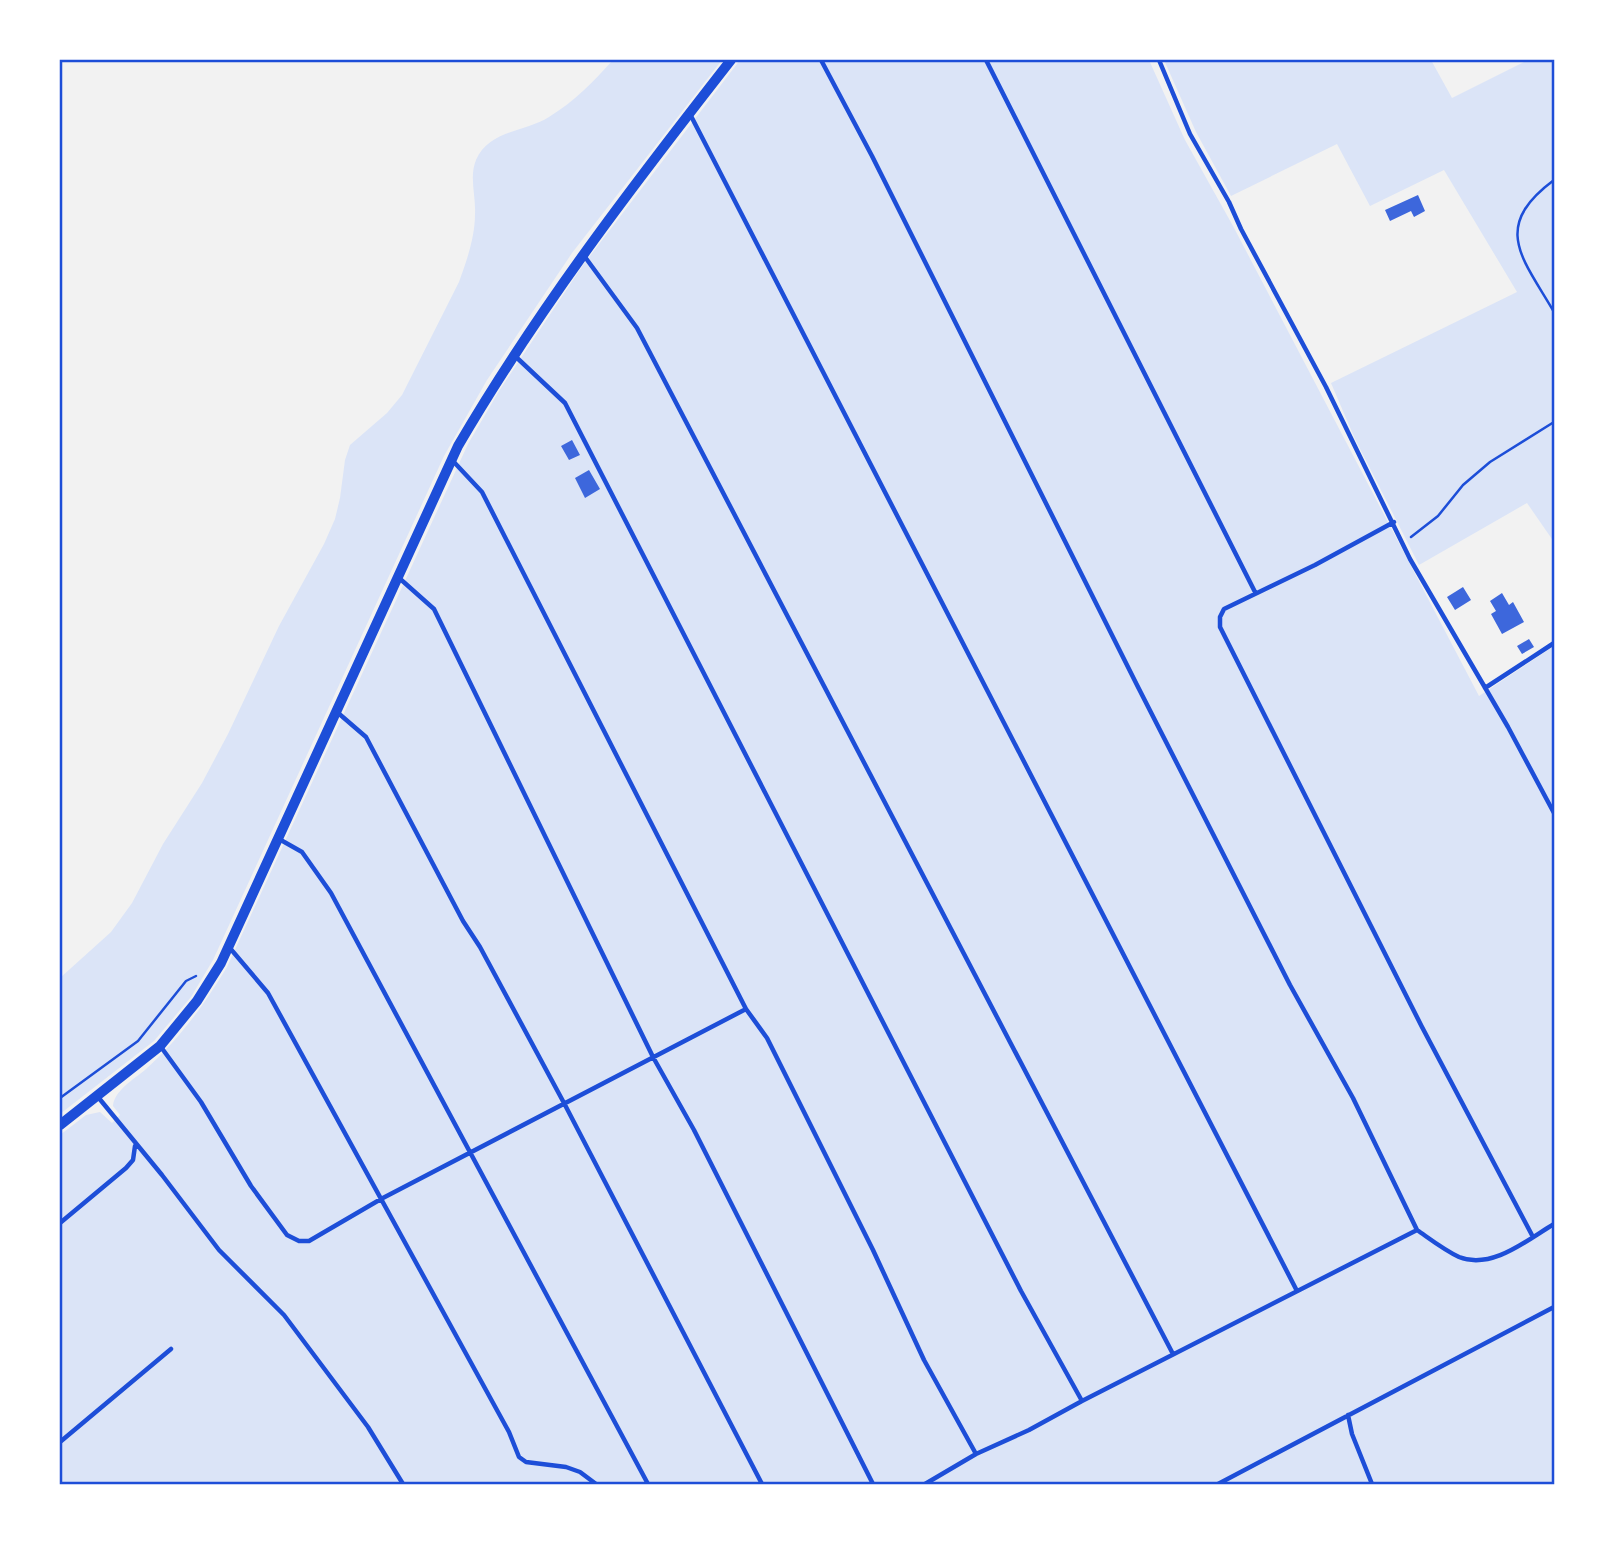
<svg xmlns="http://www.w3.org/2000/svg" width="1614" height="1544" viewBox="0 0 1614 1544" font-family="'Sofia Sans Condensed',sans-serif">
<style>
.green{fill:#dbe4f7}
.building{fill:#3d67dc}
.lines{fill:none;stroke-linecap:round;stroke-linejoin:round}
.path{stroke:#1d4ed8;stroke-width:2.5}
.service{stroke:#1d4ed8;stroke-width:4.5}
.secondary{stroke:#1d4ed8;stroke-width:10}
.neatline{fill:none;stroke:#1d4ed8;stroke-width:2.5}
</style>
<rect width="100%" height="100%" fill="#f2f2f2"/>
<!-- green -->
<path class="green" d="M613,60H722L572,253L487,380L444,456L213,960L191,997L154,1041L60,1114V978L111,932L132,903L163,844L202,783L228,734L279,626L324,544L335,519L340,498L345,460L350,445L387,413L402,395L459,282C467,260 475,237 475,214C476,196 469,177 476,160C489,130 525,132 549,117C575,101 593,82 613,60Z
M740,60H1149L1185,140L1233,226L1479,696L1554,646V1484H60V1135L86,1115L100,1112L112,1123L120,1115L113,1106C114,1091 134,1079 145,1070C179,1039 203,1007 227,967L468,444L499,391L583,265Z
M1164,60H1431L1452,98L1528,60H1554V542L1527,503L1419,565L1355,439L1331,383L1517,292L1444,170L1370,206L1337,144L1231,196L1196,132Z"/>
<!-- building -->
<path class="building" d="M1418,195L1425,211L1414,217L1411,211L1390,221L1385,210Z
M572,440L580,455L569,460L561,446Z
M589,470L600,489L585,498L575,478Z
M1463,587L1471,600L1455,610L1447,597Z
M1502,593L1509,605L1513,602L1524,622L1502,634L1491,614L1496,611L1490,601Z
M1529,639L1534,647L1522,654L1517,646Z"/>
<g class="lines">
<!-- path -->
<path class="path" d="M1554,180C1491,227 1522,257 1554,312
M1411,537L1438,516L1463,485L1490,462L1554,422
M60,1098L138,1041L186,981L196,976"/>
<!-- service -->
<path class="service" d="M821,60L872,156L1138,687L1290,985L1353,1098L1417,1230
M986,60L1255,592
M1159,60L1190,134L1229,202L1241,229L1326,387L1410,559L1508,727L1554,813
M691,116L1297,1291
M585,257L637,328L1173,1354
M515,356L565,403L1021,1291L1082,1401
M452,460L482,492L746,1009L767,1038L873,1250L924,1360L976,1454
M1394,522L1315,565L1224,609L1220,617V627L1422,1027L1533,1237
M398,577L434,609L653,1057L694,1130L873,1484
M1485,688L1554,643
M337,712L366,737L463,921L480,947L564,1103L762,1484
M279,839L302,852L331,893L648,1484
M229,947L268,993L509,1432L519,1457L526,1462L566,1467L580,1472L596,1484
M161,1047L201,1102L251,1186L287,1235L299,1241H309L381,1199L746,1009
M98,1097L162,1175L219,1250L284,1315L368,1427L403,1484
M60,1223L126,1168L133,1160L135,1146
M1348,1415L1352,1434L1372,1484
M60,1442L171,1349
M925,1484L976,1454L1029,1430L1082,1401L1417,1230C1430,1239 1444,1250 1459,1257C1492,1270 1527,1240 1554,1224
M1218,1484L1554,1307"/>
<!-- secondary -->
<path class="secondary" d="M60,1125L160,1046L197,1001L221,963L458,446C538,309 634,184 731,60"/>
</g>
<!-- border -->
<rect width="1614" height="1544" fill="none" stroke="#ffffff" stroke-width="122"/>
<rect x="61" y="61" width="1492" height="1422" class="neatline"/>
</svg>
